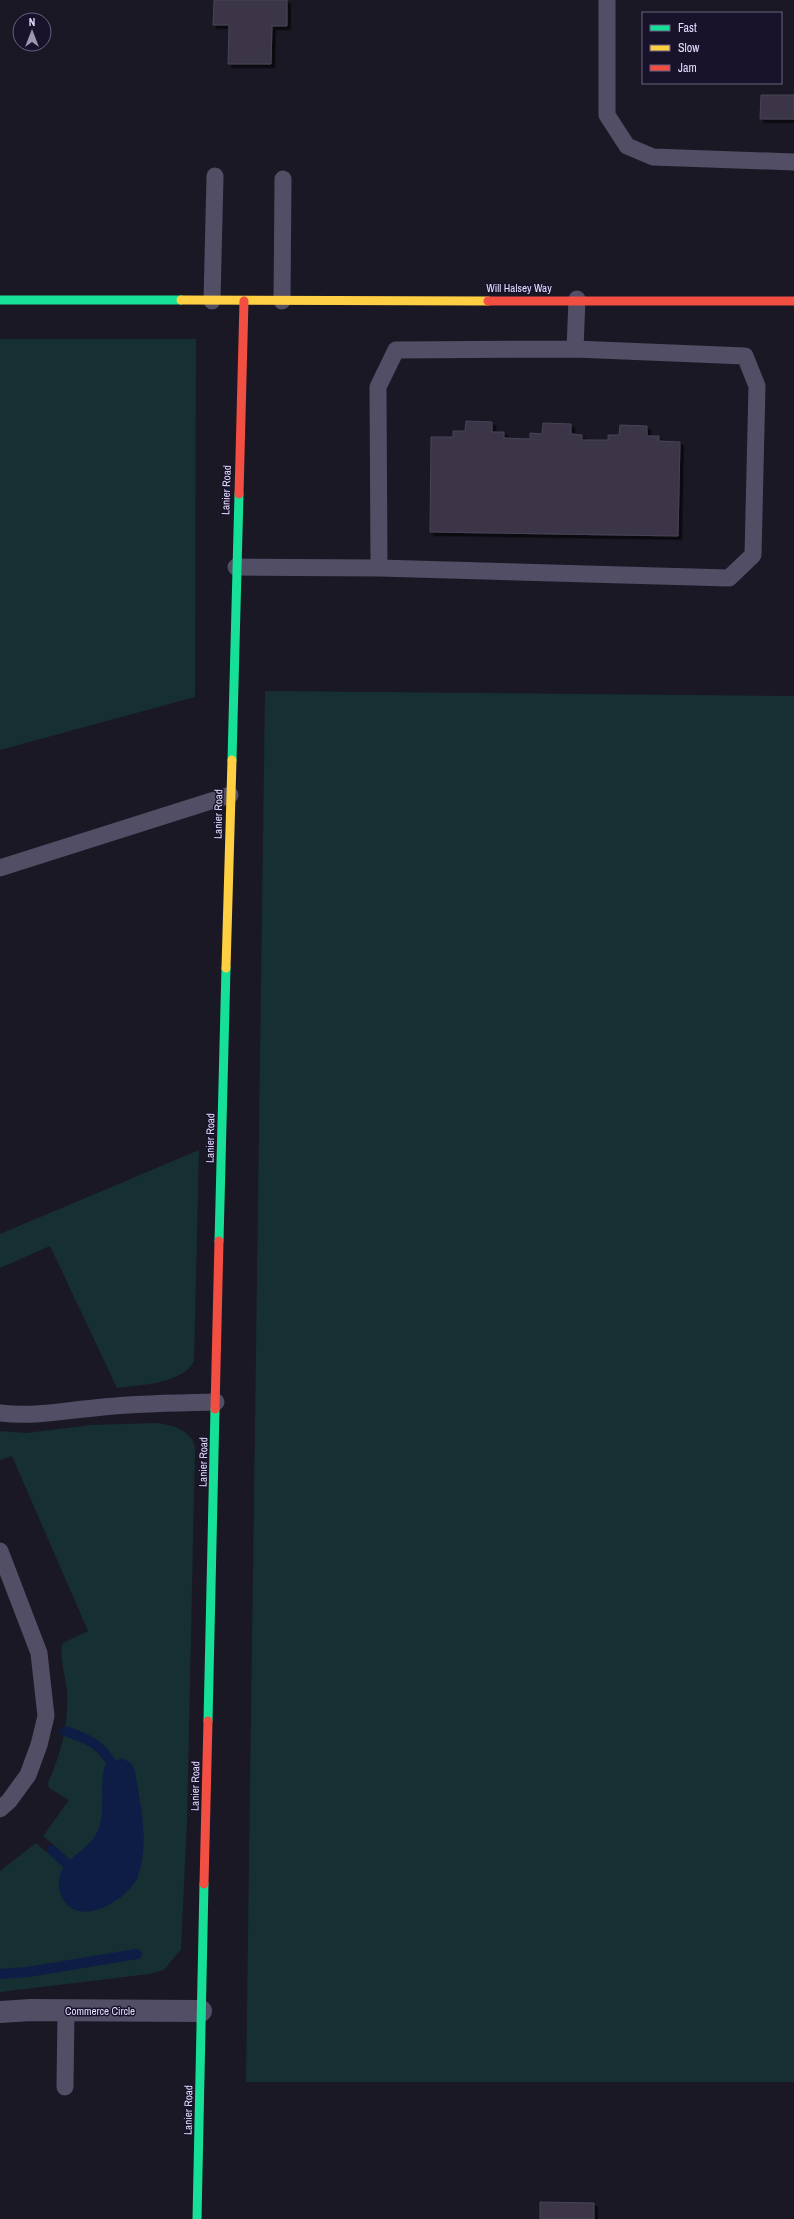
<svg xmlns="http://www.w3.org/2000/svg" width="794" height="2219" viewBox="0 0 794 2219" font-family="'Archivo Narrow',sans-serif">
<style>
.green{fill:#162f33}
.water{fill:#0e1d46}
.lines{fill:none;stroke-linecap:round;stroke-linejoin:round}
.stream{stroke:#0e1d46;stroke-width:10}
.building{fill:#3a3646;stroke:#484358;filter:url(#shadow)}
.lane{stroke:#514e65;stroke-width:17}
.street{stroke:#514e65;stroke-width:22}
.fast{stroke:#16e098;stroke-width:9}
.slow{stroke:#ffcf43;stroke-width:9}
.jam{stroke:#f24e42;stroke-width:9}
.labels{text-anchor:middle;stroke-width:3;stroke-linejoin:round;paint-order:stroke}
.street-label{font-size:11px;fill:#e3ddfe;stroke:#18122b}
</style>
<defs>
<filter id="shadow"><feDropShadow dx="3.5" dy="3.5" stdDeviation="0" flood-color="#0009"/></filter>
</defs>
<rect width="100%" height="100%" fill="#1b1825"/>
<!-- green -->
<path class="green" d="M0,339H196L195,697L0,750Z
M265,691L794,696V2082H246Z
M199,1150L194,1361C183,1384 139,1385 117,1388L50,1246L0,1268V1234Z
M157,1423C172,1425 194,1431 195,1449L187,1821L181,1949L164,1970L149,1974L0,1992V1871L36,1843L49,1854L55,1846L43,1836L69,1800L49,1788L48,1783C61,1754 69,1723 67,1691C66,1675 58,1657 63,1643L88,1631L12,1456L0,1460V1431L26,1433L91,1425Z"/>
<!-- water -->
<path class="water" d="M122,1758L131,1763L135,1771C140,1804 150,1842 138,1876C130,1898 83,1927 65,1902C61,1896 58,1889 59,1882C61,1858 84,1854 95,1836C108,1814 98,1788 105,1765Z"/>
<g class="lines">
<!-- stream -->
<path class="stream" d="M65,1731C85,1738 100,1743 111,1762
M52,1850L66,1863
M0,1974L28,1972L137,1954"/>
</g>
<!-- building -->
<path class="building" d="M214,0H287V26H272L271,64H228L229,25H213Z
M761,95H794V119H760Z
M466,421L492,422V432H504V438L530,439V433L542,434L543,423L571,424V434L582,435V440H608V435H619L620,425L647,426V436H659V441L680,442L678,536L430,532L431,437H453V431H465Z
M540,2202L594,2203V2219H540Z"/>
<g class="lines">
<!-- lane -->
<path class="lane" d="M607,0V115L627,146L653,157L794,162
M212,301L215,176
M282,301L283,179
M575,349L577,299
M236,567L379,568L729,578L753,555L757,386L745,356L575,349L396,350L378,387L379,568
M0,868L230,795
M0,1413C33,1417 61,1411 94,1408C135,1403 175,1403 216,1402
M0,1551L39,1653L46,1716L39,1745L28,1775L9,1801L0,1809
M65,2087L66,2011"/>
<!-- street -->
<path class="street" d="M0,2012L31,2010L201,2011"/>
<!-- fast -->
<path class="fast" d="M0,300H181
M232,760L239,494
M219,1241L226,968
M208,1721L215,1409
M197,2219L204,1884"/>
<!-- slow -->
<path class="slow" d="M181,300L488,301
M226,968L232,760"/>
<!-- jam -->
<path class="jam" d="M488,301H794
M239,494L244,301
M215,1409L219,1241
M204,1884L208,1721"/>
</g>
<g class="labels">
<!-- street labels -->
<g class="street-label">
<text x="519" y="292">Will Halsey Way</text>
<text transform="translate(226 490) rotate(-88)" y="4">Lanier Road</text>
<text transform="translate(218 814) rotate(-89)" y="4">Lanier Road</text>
<text transform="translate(210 1138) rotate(-89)" y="4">Lanier Road</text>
<text transform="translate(203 1462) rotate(-89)" y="4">Lanier Road</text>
<text transform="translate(195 1786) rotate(-89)" y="4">Lanier Road</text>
<text x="100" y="2015">Commerce Circle</text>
<text transform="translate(188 2110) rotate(-89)" y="4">Lanier Road</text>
</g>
</g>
<!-- legend -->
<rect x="642" y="12" width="140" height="72" fill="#18122b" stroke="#69637f"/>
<rect x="650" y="25" width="20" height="6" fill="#16e098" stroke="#69637f"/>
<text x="678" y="32" font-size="12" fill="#e3ddfe">Fast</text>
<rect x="650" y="45" width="20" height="6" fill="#ffcf43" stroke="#69637f"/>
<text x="678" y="52" font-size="12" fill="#e3ddfe">Slow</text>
<rect x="650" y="65" width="20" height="6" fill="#f24e42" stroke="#69637f"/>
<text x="678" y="72" font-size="12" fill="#e3ddfe">Jam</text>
<!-- north arrow -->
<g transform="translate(32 32)"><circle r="19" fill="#18122b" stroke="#69637f"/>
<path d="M0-3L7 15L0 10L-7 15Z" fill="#9d98b2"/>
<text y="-6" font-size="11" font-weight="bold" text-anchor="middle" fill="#e3ddfe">N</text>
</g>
</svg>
